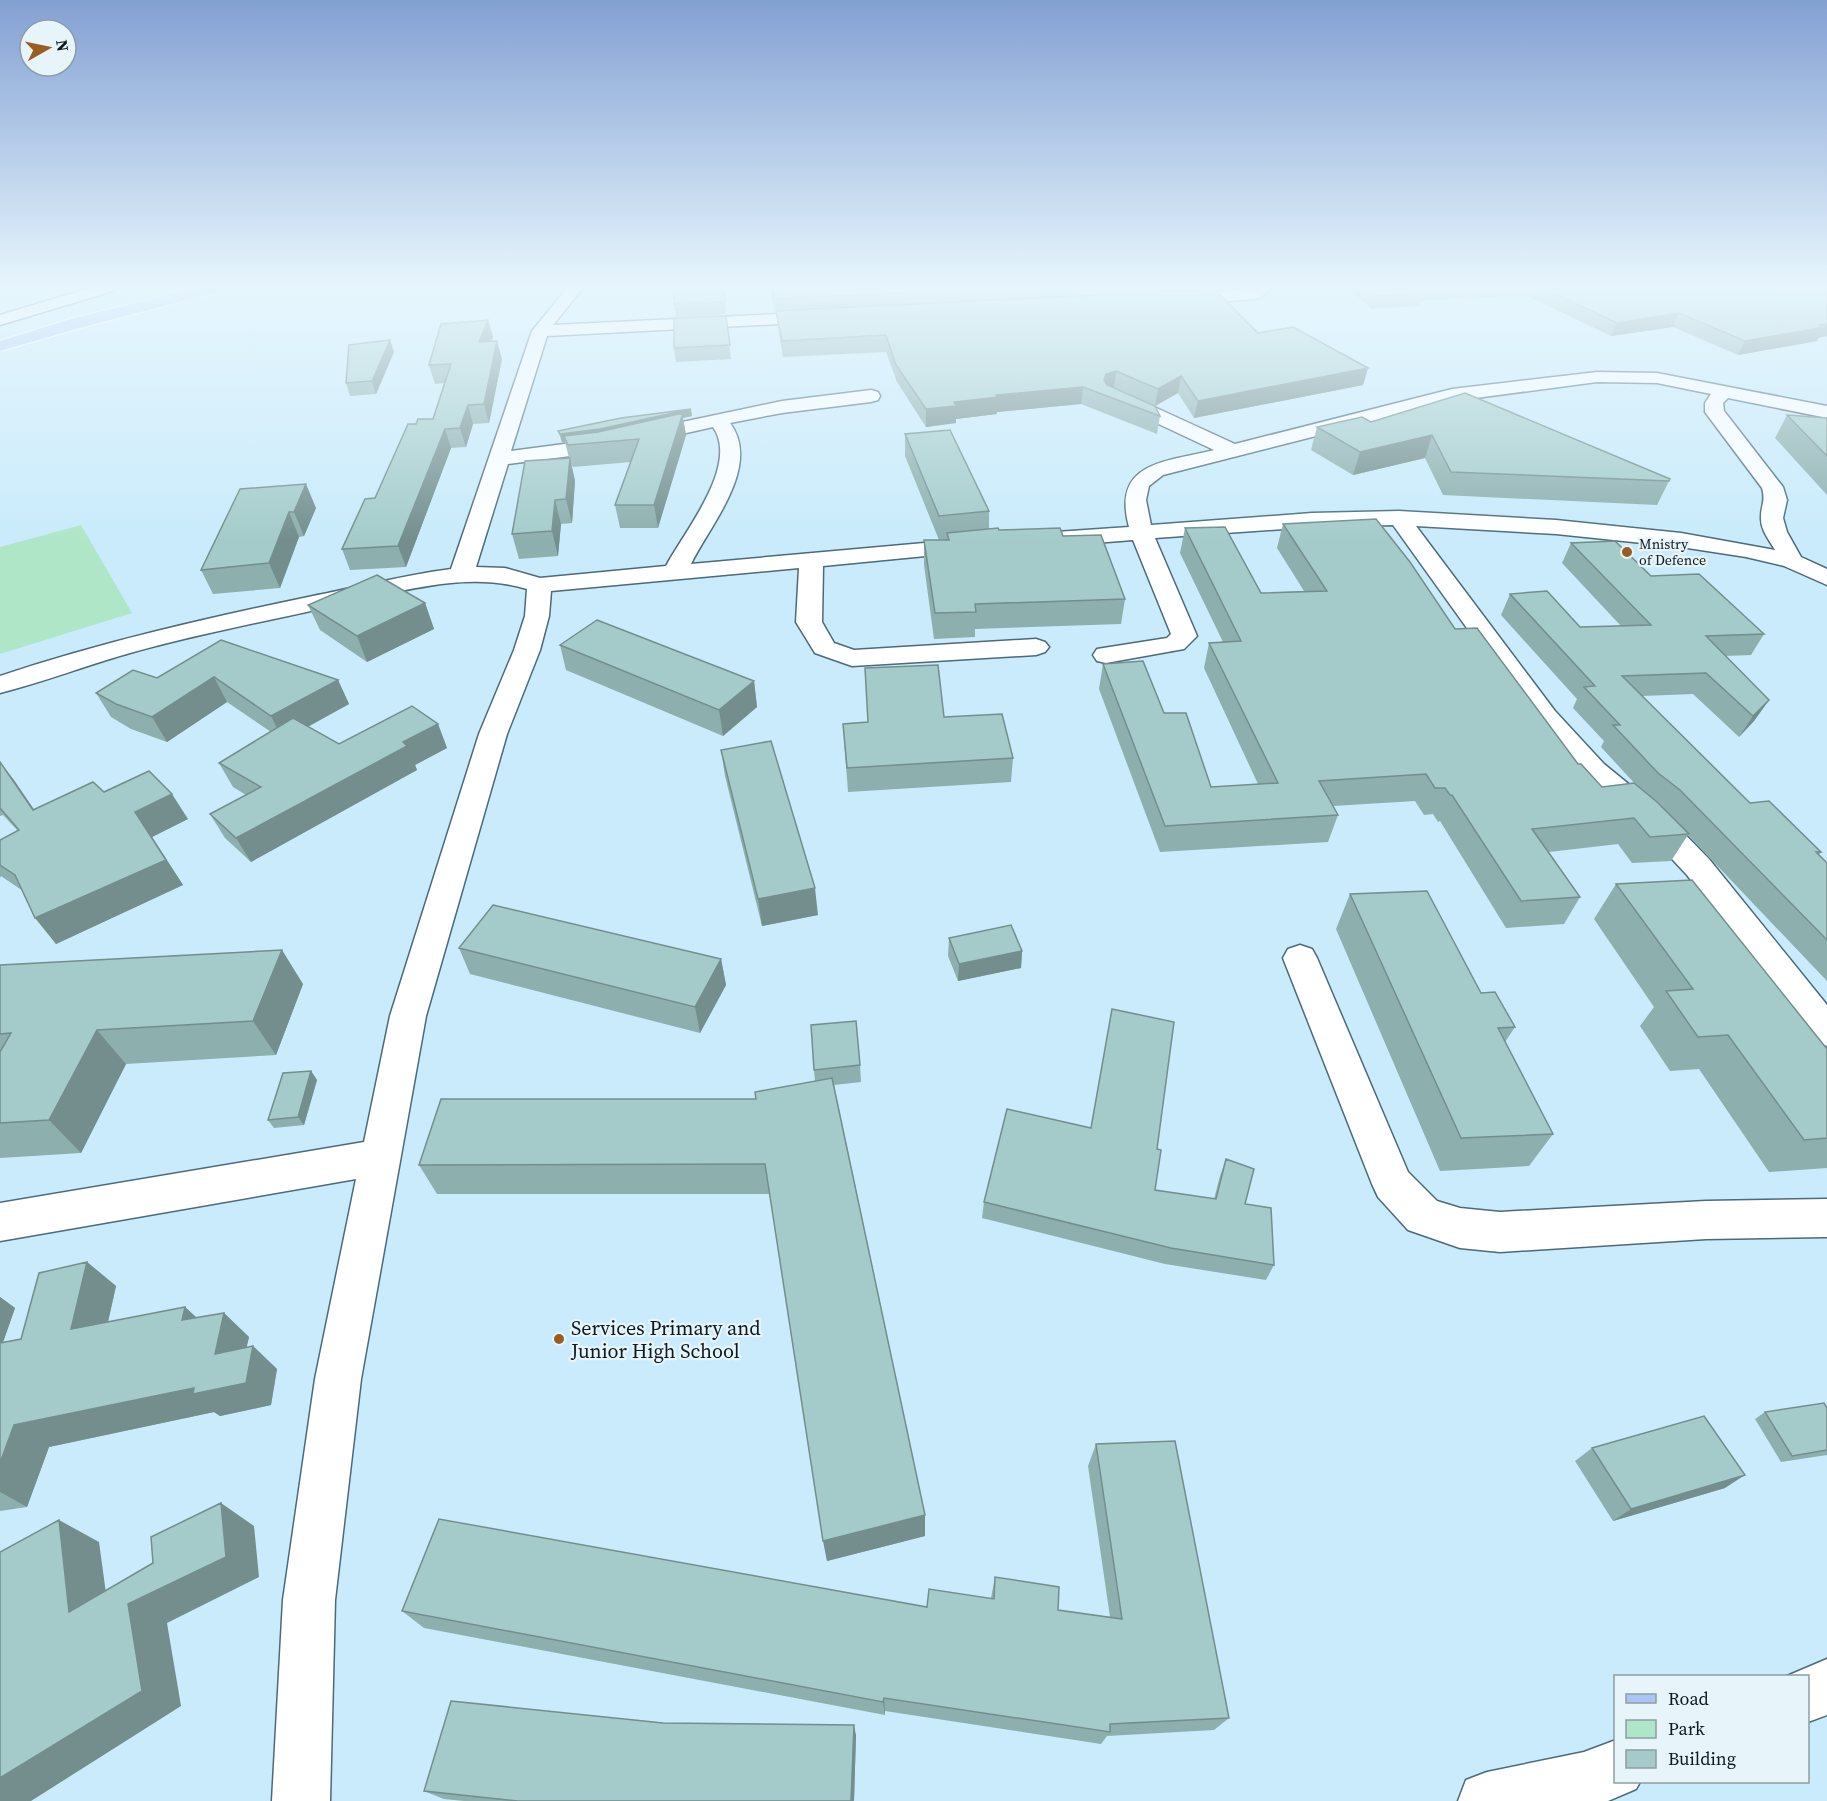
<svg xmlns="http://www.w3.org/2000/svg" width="1827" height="1801" viewBox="0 0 1827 1801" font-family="'Source Serif 4',serif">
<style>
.green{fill:#b0e6c8}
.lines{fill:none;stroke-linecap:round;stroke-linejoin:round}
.minor-casing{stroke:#4c6a78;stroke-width:3}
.major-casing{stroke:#fff;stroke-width:3}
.minor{fill:#fff;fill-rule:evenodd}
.major{fill:#a9c4f5;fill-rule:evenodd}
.wall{fill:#8dafae}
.shaded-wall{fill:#738e8d}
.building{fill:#a4cbca;stroke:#738e8d;stroke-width:1.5}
.poi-dot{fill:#995c21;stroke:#e7f5fb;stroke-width:2}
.labels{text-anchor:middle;stroke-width:4.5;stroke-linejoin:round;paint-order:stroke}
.far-poi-label{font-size:14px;fill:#0c191e;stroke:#e7f5fb;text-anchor:start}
.near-poi-label{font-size:20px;fill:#0c191e;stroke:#e7f5fb;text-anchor:start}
</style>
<rect width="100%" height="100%" fill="#c9ebfb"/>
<!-- green -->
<path class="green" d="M81,525L132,613L0,654V547Z"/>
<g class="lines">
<!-- minor casing -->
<g class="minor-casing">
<path id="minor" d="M90,288H115L113,291L0,325V315Z
M567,288H583L553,325L820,312L828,317L820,322L547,336L511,451L602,439L782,401L871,390L878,392L880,396L878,400L871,402L782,413L730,423C762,466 710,525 691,564L969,539L977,541L980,546L977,551L823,566L822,622L834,643L854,650L1036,639L1045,642L1049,647L1045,652L1036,655L852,666L815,653L796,622L799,568L551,591L549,616L540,650L507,734L426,1016L361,1379L335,1600L330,1801H272L283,1600L315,1379L356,1179L0,1241V1203L364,1142L390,1016L479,734L514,650L525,616L527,589C464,570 397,593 334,606C266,621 198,634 130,653C87,665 44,682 0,693V676C102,642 207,618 313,596C359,587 405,575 451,569L532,331ZM713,427C740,465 684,532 666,566L540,578L505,568L476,567L508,464L602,452Z
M1253,288H1271L1261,297L1255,299L1177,305L1169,300L1177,295Z
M1597,372L1657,373L1827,406V418L1728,398L1723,403L1724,411L1783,487L1787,500L1783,518L1787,532L1801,557L1827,569V585L1784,566L1746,557L1681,547L1556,534L1416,526L1555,711L1604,764L1664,813L1709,859L1827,1005V1046L1814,1041L1687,875L1642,827L1584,778L1535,723L1393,525L1312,527L1155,538L1197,636L1184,649L1106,663L1097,661L1093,655L1097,649L1167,638L1171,634L1133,540L1056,546L1048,544L1045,539L1048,534L1056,532L1129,527C1111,461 1167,462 1214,450L1114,403L1112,399L1114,395H1128L1235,444L1452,389ZM1597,382L1657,383L1711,394L1705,403V412L1762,488C1766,502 1761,504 1761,517C1760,529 1769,540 1775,550L1681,533L1556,520L1399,511L1312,513L1151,525L1146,500L1149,486L1163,475L1453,401Z
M1300,945L1312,949L1317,958L1408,1172L1437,1201L1460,1208L1500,1212L1706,1201L1827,1199V1237L1706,1239L1500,1252L1460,1248L1408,1230L1378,1197L1372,1184L1283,958L1288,949Z
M1827,1659V1715L1808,1722V1676H1787Z
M1616,1740V1782H1640L1636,1789L1608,1801H1458L1466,1780L1487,1772L1584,1752Z"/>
</g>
<!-- major casing -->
<g class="major-casing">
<path id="major" d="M197,288H224L222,291L83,327L0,351V341L71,319Z"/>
</g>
<!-- minor -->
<use href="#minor" class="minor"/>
<!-- major -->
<use href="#major" class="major"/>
</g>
<!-- wall -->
<path class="wall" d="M723,288L726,314L676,317L674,304Z
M771,288H1199V290L1258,333L1368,368L1363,385L1194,418L1178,393L1155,406L1160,416L1157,434L1081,404L997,412V414L956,419V423L926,427L897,382L886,352L783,357L778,327L776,312H775Z
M1347,288H1827V336L1818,338L1817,341L1738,355L1673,327L1611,336L1525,295L1421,301L1419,306L1372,309Z
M726,316L731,359L676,362L674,348Z
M488,320L493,337L491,341L502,359L489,423L473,424L466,447L451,448L406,567L350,570L342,549L375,498L416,424L433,419L444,383L435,384L429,365Z
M390,340L394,352L376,394L350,396L346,383Z
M1787,415L1827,418V495L1775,438Z
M692,416L683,418L686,435L658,528H620L615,505L631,462L573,467L571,463L575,481L572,523L561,524L558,556L519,559L512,534L569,458L565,442H562L558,431Z
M1371,422L1669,481L1657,505L1443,495L1425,458L1353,475L1311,450L1317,427Z
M905,434L989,511V529L1063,536L1125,599L1121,624L975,629V637L934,639L924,565V540H946V539L939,540L905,456Z
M240,489L316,508L304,536L299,537L280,588L213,594L201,570Z
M1283,524L1455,629L1578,764L1602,787L1636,785L1601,747L1604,741L1573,708L1577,699L1501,615L1510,594L1580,627L1621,626L1562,563L1571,543L1651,576L1764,634L1751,655L1725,656L1769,700L1754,721L1739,737L1693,694L1642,696L1750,803L1821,852L1819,855L1827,863V981L1688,835L1671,861L1632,863L1618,844L1549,852L1580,897L1564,924L1506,928L1440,821L1438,822L1433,814L1424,815L1415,801L1333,806L1338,815L1328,842L1160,852L1099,689L1103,664L1164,713L1211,787L1258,784L1204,668L1209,643L1223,642L1180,553L1185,528L1261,593L1304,591L1277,548Z
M425,603L434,629L367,662L320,630L308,605Z
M221,640L338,680L349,704L308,727L339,744L438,724L447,748L415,765L417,770L251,862L225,838L210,814L246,795L233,787L219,763L271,732L227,702L167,742L131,729L111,717L96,693L157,678Z
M560,645L754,681L757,707L723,736L566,670Z
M865,668L944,717L1013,758L1011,782L848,792L843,724L868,722Z
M721,750L818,915L762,926L725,776Z
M0,762L34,810L104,792L188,819L152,837L183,885L56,944L23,891L1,876L0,878V840L18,831L3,815L0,816Z
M1616,884L1827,1049V1168L1769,1172L1699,1069L1670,1071L1640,1026L1654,1007L1594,919Z
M1350,894L1515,1027L1505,1042L1553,1134L1529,1166L1440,1171L1336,929Z
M949,938L1022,951L1021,968L958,981L948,956Z
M459,948L721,959L726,985L700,1033L470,974Z
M0,965L303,984L276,1055L126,1064L81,1153L0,1158Z
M1112,1009L1157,1149L1155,1190L1214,1199L1220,1176L1226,1159L1245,1204L1274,1265L1266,1280L1165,1264L982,1218L984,1202L1091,1128Z
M860,1065L861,1082L834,1085L925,1515V1536L827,1561L770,1194H437L419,1165L756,1099L815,1081L814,1070Z
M311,1071L317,1080L304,1125L274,1128L268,1120Z
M87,1262L116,1286L108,1322L185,1307L197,1318L224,1313L249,1337L246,1348L253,1346L277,1369L271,1405L220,1416L214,1412L49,1447L27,1507L0,1511V1297L15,1308L3,1342L21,1339Z
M1827,1408V1455L1781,1462L1755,1419L1765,1412Z
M1096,1444L1229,1718L1214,1730L1107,1736L1101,1744L885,1711V1715L424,1628L402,1611L927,1607L991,1598L995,1577L1058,1610L1110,1617L1088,1466Z
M1592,1448L1725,1488L1613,1521L1575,1461Z
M663,1723L856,1735L854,1801H464L444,1799L424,1791Z"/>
<!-- shaded-wall -->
<path class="shaded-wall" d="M1679,313L1673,327L1611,336L1617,323Z
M488,320L493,337L484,360L479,342Z
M1827,324V336L1818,338L1817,341L1738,355L1745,341Z
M390,340L394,352L376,394L372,381Z
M497,341L502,359L489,423L484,404Z
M1368,368L1363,385L1194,418L1198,401Z
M1116,371L1114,388L1104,391V380L1106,374Z
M1181,376L1178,393L1155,406L1158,389Z
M1083,387L1081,404L997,412V414L956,419V423L926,427V409L954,402L996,395Z
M468,405L473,424L466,447L460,428Z
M691,409L692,416L683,418L686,435L658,528L654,505L681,419L602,437L564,436L565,442H562L560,434Z
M445,429L451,448L406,567L398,546Z
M1432,435L1425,458L1353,475L1360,452Z
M570,458L575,481L572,523L566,499Z
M306,484L316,508L304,536L294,512Z
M555,500L561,524L558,556L552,531Z
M289,512L299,537L280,588L269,563Z
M425,603L434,629L367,662L357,636Z
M214,677L227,702L167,742L152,717Z
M338,680L349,704L283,740L271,716Z
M754,681L757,707L723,736L719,710Z
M1769,700L1754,721L1739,737L1753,716Z
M438,724L447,748L415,765L417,770L251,862L236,838L403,742Z
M0,762L14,780L52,836L33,810Z
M172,794L188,819L152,837L183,885L56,944L35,918L135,812Z
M815,888L818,915L762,926L758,899Z
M282,950L303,984L276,1055L253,1021Z
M1022,951L1021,968L958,981L959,964Z
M721,959L726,985L700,1033L695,1007Z
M97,1030L126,1064L81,1153L49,1120Z
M311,1071L317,1080L304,1125L298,1117Z
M87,1262L116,1286L101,1353L71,1329Z
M0,1297L15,1308L0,1351Z
M185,1307L211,1331L182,1320Z
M224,1313L249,1337L240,1377L215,1354Z
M253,1346L277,1369L271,1405L220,1416L214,1412L49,1447L27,1507L0,1492V1463L14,1425Z
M1745,1475L1725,1488L1613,1521L1631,1509Z
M221,1503L254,1526L259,1577L167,1623L181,1706L31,1801H0V1778L128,1604Z
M925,1515V1536L827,1561L823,1541Z
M59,1520L99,1542L111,1630L69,1612Z
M884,1698L885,1711V1715L883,1702Z
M854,1725L856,1735L854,1801H851Z"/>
<!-- building -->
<path class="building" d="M674,288H723L725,302L674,304Z
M772,288H1002L774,299Z
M1366,288H1419H1417L1423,293L1376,296Z
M1543,288H1827V324L1819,325L1824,327L1745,341L1679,313L1617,323Z
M1214,289L1258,333L1293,327L1368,368L1198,401L1181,376L1158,389L1116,371L1106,374L1104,380L1107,385L1155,406L1160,416L1083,387L996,395L998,397L954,402L956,406L926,409L896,365L886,335L782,341L776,311Z
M726,316L730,345L674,348V318Z
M488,320L479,342L497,341L484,404L468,405L460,428L445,429L398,546L342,549L365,499L375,498L408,424H416L418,419H433L451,364L429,365L441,324Z
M390,340L372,381L346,383L349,345Z
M1465,393L1670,479L1669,481L1451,472L1432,435L1360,452L1317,427L1362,417L1371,422Z
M691,409L600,429L560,434L558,431L621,418Z
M683,413L654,505H615L639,439L568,445L564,436L598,432Z
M1787,415L1827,418V456Z
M950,430L989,511L939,516L905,434Z
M570,458L566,499L555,500L552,531L512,534L525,461Z
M306,484L294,512H289L269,563L201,570L240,489Z
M1376,519L1410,562L1455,629L1477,628L1578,764H1581L1602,787L1634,783L1657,802L1689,834L1650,837L1634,818L1532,829L1580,897L1521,901L1452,795H1450L1445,788H1435L1426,774L1319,781L1338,815L1165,826L1103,664L1143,661L1164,713H1186L1211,787L1278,783L1209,643L1241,641L1185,528L1225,527L1261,593L1327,591L1283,524Z
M998,528L999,530L1060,528L1063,536L1101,535L1125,599L975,604L976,612L935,613L924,540H949L947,533Z
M1615,541L1651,576L1699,574L1764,634L1706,636L1769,700L1753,716L1706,673L1622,676L1750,803L1769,801L1821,852H1816L1827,863V940L1680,790L1658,773L1613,725H1620L1584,687L1595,686L1510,594L1547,591L1580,627L1651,625L1571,543Z
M377,575L425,603L357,636L308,605Z
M597,620L754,681L719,710L560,645Z
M221,640L338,680L271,716L214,677L152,717L116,704L96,693L133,670L157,678Z
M938,665L944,717L1002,714L1013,758L847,768L843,724L868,722L865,668Z
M412,706L438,724L403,742L407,746L236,838L210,814L261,787L219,763L293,718L339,744Z
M771,741L815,888L758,899L721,750Z
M0,762L33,810L93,782L104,792L149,771L172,794L135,812L166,860L35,918L15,875L0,865V840L19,830L0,808Z
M1692,880L1827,1049V1138L1804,1140L1728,1035L1698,1037L1666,991L1693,989L1616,884Z
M1427,891L1481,993L1495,992L1515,1027L1498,1028L1553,1134L1461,1138L1350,894Z
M493,905L721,959L695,1007L459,948Z
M1011,925L1022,951L959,964L949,938Z
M282,950L253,1021L97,1030L49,1120L0,1123V1052L11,1033L0,1034V965Z
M1112,1009L1174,1022L1157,1149L1161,1150L1155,1190L1216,1199L1226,1159L1254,1169L1245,1204L1271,1208L1274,1265L1171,1248L984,1202L1007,1109L1091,1128Z
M856,1021L860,1065L814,1070L811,1025Z
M311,1071L298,1117L268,1120L283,1073Z
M832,1078L925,1515L823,1541L765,1164L419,1165L441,1099H756L755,1092Z
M87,1262L71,1329L185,1307L182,1320L224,1313L215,1354L253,1346L246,1383L193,1394L194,1388L14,1425L0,1463V1343L21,1339L39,1273Z
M1824,1403L1827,1408V1450L1792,1456L1765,1412Z
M1704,1416L1745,1475L1631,1509L1592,1448Z
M1175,1441L1229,1718L1110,1724V1732L884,1698L883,1702L402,1611L439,1519L927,1607L929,1589L994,1599L995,1577L1059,1587L1058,1610L1122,1619L1096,1444Z
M221,1503L226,1557L128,1604L142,1691L0,1778V1552L59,1520L69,1612L153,1563L151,1537Z
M451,1701L663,1723L854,1725L851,1801H518L424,1791Z"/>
<!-- sky -->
<linearGradient id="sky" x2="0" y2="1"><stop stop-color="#83a0d3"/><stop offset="0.53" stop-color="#e7f6fd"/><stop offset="1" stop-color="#e7f6fd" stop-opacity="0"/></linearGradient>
<rect width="1827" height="540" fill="url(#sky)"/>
<!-- markers -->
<g class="poi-dot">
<circle cx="1627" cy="552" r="6"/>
<circle cx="559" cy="1339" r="6"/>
</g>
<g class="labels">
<!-- far-poi labels -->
<g class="far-poi-label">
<text x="1639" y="549">Mnistry<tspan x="1639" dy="16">of Defence</tspan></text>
</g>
<!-- near-poi labels -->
<g class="near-poi-label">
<text x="571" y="1335">Services Primary and<tspan x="571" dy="23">Junior High School</tspan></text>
</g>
</g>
<!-- legend -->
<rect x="1614" y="1675" width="195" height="108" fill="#e7f5fb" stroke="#8f9da3" stroke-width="1.5"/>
<rect x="1626" y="1694" width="30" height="9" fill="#a9c4f5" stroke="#8f9da3" stroke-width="1.5"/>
<text x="1668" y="1705" font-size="18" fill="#0c191e">Road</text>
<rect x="1626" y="1720" width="30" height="18" fill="#b0e6c8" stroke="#8f9da3" stroke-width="1.5"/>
<text x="1668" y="1735" font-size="18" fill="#0c191e">Park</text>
<rect x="1626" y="1750" width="30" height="18" fill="#a4cbca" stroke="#8f9da3" stroke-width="1.5"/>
<text x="1668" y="1765" font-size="18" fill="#0c191e">Building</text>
<!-- north arrow -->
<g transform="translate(48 48) rotate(81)"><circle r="28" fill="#e7f5fb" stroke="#8f9da3" stroke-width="1.5"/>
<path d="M0-4.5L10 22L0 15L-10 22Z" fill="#995c21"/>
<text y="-9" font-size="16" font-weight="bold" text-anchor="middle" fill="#0c191e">N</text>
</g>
</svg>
